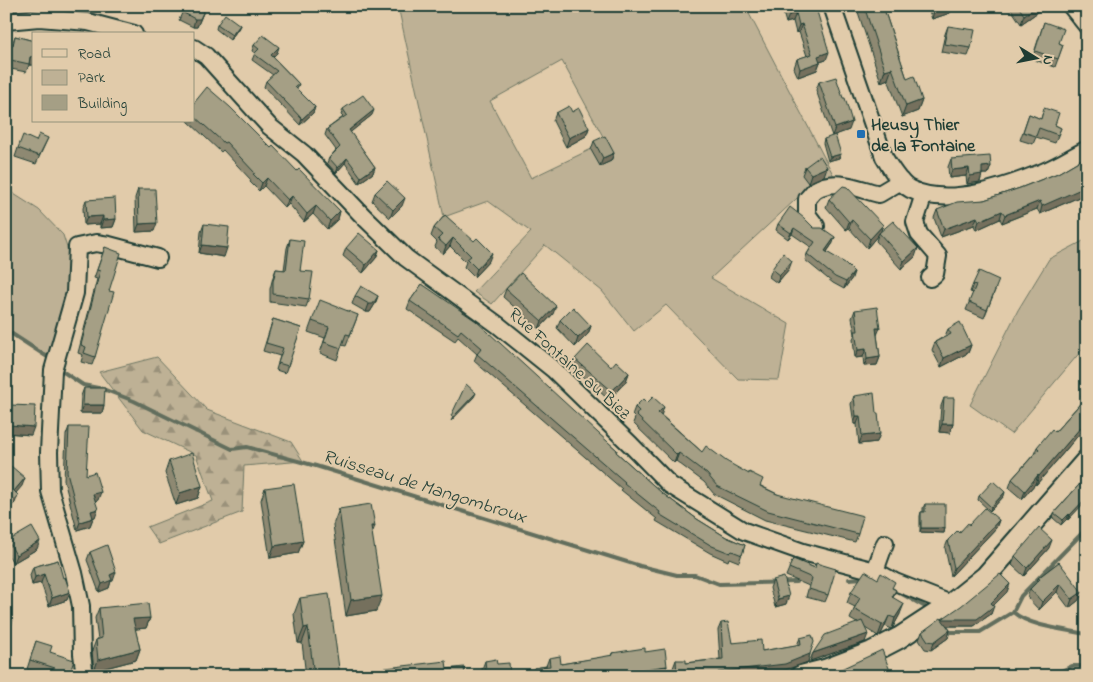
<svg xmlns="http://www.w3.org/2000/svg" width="1093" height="682" viewBox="0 0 1093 682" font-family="'Indie Flower',sans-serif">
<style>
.green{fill:#beb195;stroke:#6e7764;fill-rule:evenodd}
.forest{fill:url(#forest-firs);stroke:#6e7764}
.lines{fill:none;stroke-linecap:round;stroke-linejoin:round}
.stream{stroke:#626e5d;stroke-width:4}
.minor-casing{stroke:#1f3d34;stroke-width:20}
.major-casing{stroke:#1f3d34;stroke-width:24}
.minor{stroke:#e1cbaa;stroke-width:16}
.major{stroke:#e1cbaa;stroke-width:20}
.wall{fill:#8e8972;stroke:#1f3d34}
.shaded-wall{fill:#746f5d;stroke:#1f3d34}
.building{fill:#a59f85;stroke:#1f3d34}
.poi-dot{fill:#1f6fb2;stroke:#e1cbaa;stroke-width:2}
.labels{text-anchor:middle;stroke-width:4;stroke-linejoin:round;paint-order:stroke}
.poi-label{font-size:18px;font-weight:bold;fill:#1f3d34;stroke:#e1cbaa;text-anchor:start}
.street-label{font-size:18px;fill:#1f3d34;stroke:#e1cbaa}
.water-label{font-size:19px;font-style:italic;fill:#2a453b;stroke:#e1cbaa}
</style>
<defs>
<pattern id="forest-firs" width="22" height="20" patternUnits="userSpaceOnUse" patternTransform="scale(1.25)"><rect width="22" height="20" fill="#beb195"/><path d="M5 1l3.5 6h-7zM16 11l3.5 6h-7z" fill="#9a917a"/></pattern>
</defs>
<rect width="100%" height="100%" fill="#e1cbaa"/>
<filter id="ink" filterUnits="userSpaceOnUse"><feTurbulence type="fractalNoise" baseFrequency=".02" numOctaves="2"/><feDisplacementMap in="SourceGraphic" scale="10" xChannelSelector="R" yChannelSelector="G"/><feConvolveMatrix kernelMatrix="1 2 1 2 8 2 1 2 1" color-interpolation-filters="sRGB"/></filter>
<g filter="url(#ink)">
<!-- green -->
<path class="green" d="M398,6H745L836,180L808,188L711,278L789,324L779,380L738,379L666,305L634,331L602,291L545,245L492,304L474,292L531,232L488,201L444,217ZM562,61L606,142L531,178L490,101Z
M6,189L39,210L63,235L72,264L65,307L49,358L6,330Z
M1087,239V344L1011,434L970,405L1018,310L1049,259Z"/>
<!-- forest -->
<path class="forest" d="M157,357L207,410L291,442L303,461L244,466L242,512L159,544L147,527L213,501L196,455L143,430L99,372Z"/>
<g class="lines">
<!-- stream -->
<path class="stream" d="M6,330L49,358
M59,369L83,385L103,389L134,401L232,449L247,447L316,466L640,566L677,575H695L719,584L796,582
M849,579L864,578
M893,589L929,609
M1013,612C1028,626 1066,630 1087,634
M947,629L949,632H980L1013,612L1021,596L1087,528
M1051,676L1072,666H1087"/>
<!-- minor casing -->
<g class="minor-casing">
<path id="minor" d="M832,6L884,157C890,167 899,183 910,189C948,208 1006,187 1043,172C1058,166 1072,157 1087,149
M1071,6L1087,26
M6,21L39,18L88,22L134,34
M194,48L206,56L269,126L304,154L363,216L406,258L498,325L554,370L631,445L670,485L744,531L803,552L875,571L895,582L951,604
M924,194L915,222L919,234L938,256L935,274L930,278
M816,226L807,214V199C809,197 812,193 815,190C835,177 859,189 879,194L901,181
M875,571L885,543
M85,676L82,654L81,606L74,573L50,491L49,452L53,370L75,293L77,247L96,243L109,245L158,258"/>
</g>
<!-- major casing -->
<g class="major-casing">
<path id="major" d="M801,676L825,670L872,652L899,638L951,604L986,576L1087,460"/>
</g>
<!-- minor -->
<use href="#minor" class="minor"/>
<!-- major -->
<use href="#major" class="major"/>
</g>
<!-- wall -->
<path class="wall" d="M150,6H161L160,10Z
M185,6H206L197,27H193L179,20Z
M783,6H813L826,60L820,62L817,70L798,77L794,68L797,59L807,56L799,32L796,33L793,21L786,23L782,9Z
M856,6H883L907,79L922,100L918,111L902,117L888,79L881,82Z
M927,6H952L950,13L932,19Z
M1009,6H1040L1038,12L1021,24Z
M1044,22L1059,43L1063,45L1055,67L1032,59Z
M217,25H240L238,29L230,40L216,29Z
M948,26L971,48L968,56L941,52L945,34Z
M15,36L34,41V65H29L26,72L6,68V45H12Z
M254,45L277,53L273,57L299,84L297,89L315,107L313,113L300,125L264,87L266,81L273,75L252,60L255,53L252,51Z
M819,82L849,130L832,136L816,90Z
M194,103L271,148L340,211L338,219L327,229L313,214L304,222L289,204L285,208L264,186L259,191L250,182L251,180L223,150L221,152L188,121H194Z
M1044,108L1055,125L1061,128L1055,143L1036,137L1033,144L1020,140L1029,114L1041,119Z
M343,109L372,115L350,132L375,167L373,173L359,183L345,163L336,173L327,163L329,158L336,150L325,135L327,129L343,117L341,115Z
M572,112L589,128L586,136L566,147L553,121L556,113Z
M48,138L36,164L15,157L18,148L36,141Z
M824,139L841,154L839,158L828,161L823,143Z
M594,141L614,153L611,161L600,166L591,150Z
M1087,156V187L1081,191L1079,197L1040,214L1037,209L1002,223L1000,219L976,230L974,225L941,237L934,218L937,210L984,200L1020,188L1058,173Z
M951,159L991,166L988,174H982L980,182L967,184L966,176L949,178L948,167Z
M805,167L824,176L808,183L802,175Z
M138,189L154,231L136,232L135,198Z
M375,193L402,206L390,218L372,201Z
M829,199L883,225L880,232L915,257L901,269L876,241L878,235L867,248L849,228L846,230L826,207Z
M86,200L116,219L113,227L100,228V224L84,225L83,208Z
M445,215L489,261L474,277L464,267L466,262L450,246L443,254L435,247L437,242L431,236L434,228Z
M204,224L224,257L199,253L201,232Z
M778,224L814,228L833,243L827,252L852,278L844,289L833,283L805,260L807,254L811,247L792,234L788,239L776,230Z
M290,239L309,299L306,307L270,302V289L273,277L276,269L284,270L287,248Z
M105,247L109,291L95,357L92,365L81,362L83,355L78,353L97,279L94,278Z
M346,248L379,250L376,258L363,273L343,256Z
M772,269H789L777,283L769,277Z
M422,284L617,450L616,452L662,493L697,519L726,537L745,545L739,562L729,558L728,561L710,553L656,521L657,519L621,490L622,489L474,361L477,354L458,337L455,341L407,309L410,301Z
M973,284L996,288L984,318L966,310L973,293L970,292Z
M506,289L553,314L539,329L503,297Z
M355,296H378L375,304L370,312H366L352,304Z
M855,310L877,335L880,357L877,365L864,366L863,357L855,358L853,339L855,334L852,318Z
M358,315L346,346L342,345L337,360L320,353L325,338L308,332L312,321Z
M273,319L301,328L285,373L276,370L280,356L263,351Z
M560,320L591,326L588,334L575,347L557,328Z
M948,329L971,345L968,353L941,367L932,350L935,342L945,336Z
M575,359L611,367L629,373L626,381L609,400L572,367Z
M1087,384V425L1036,485L1035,484L1022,499L1009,488L1012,479L1034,454L1037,447L1055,432L1084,399L1081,396L1084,388Z
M84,388L104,405L102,413H80L81,396Z
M854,396L877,442L859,444L857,424H854L851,404Z
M944,398L953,424L950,433L939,432L941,406Z
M10,405L31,435L6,433L7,413Z
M635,407L661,415L702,452L761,486L858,534L855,542L765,520L714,494L704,482L676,461L674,463L633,423L635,418L632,415Z
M69,427L86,475L98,500L95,501V517L93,518L90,526L77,530L64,480L66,435Z
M169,461L202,486L198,498L176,505L165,473Z
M1087,476L1068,520L1067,519L1061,525L1053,518L1054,513Z
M265,488L303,541L298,553L270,558L261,500Z
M979,496H1004L990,511L978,500Z
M925,504L945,528L944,533L920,532V516L921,512H923V508Z
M339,509L372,534L376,611L346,616L333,525Z
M999,520L996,528L951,576L945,548L948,540L969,525Z
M8,541L37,549L13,563L6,551V547Z
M1049,548L1024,576L1012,565L1015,556Z
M90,552L113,581H111L109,588L99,592L87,560Z
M793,559L815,568L828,595L825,602L806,597L809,586L786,576Z
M58,560L67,600L49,606L41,583L32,585L30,575L33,567Z
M1059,562L1079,600L1069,608L1057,592L1039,610L1027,597L1030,589L1037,582L1038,578Z
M773,580L786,604L775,607L770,588Z
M893,588L896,590L893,598L900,614L892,629L885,626L881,634L878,636L865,628V642L810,661L813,653L857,623L850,619L855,607L847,603L851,592Z
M1007,592L993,606L991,614L974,626H947L950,630L948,638L931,650L925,649L919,640L922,632L942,619Z
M300,598L340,676H306L302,643H298L294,614Z
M99,608L150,618L146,628L135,629L140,649L136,660L94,671L92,651L96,640H98L95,618Z
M721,623L732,643L762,651L797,645L800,638L810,654L808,662L782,671L749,676H674L673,668L676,660L686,663L720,659L718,630Z
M36,641L50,652L69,676H49L27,669Z
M645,652L667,666L664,675L655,676H531L534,668L546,666L549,658L561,664L611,656L612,653Z
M485,661L497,664L510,676H483L482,669Z
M377,669H447L465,676H375Z"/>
<!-- shaded-wall -->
<path class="shaded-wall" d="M206,6L197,27H193L195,19Z
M949,6H952L950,13L932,19L934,11Z
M1038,6H1040L1038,12L1021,24L1024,15Z
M796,13L793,21L786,23L789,15Z
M802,24L799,32L796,33L799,25Z
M240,25L238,29L230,40L232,35Z
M279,47L277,53L269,61L271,55Z
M829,52L826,60L820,62L817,70L798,77L800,69L818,56Z
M34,56V65H29L30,57Z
M892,68L888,79L881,82L885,70Z
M922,100L918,111L902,117L906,106Z
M315,107L313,113L300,125L302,119Z
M374,110L372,115L347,135L349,130Z
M852,122L849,130L832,136L835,128Z
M589,128L586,136L566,147L569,138Z
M614,153L611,161L600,166L603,158Z
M841,154L839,158L828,161L830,157Z
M347,158L345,163L336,173L338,168Z
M991,166L988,174H982L980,182L967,184L970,176L982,167Z
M375,167L373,173L359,183L361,177Z
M827,167L824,176L808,183L811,174Z
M969,168L966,176L949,178L952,170Z
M267,178L264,186L259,191L262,183Z
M1087,180V187L1081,191L1079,197L1040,214L1042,206Z
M292,196L289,204L285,208L288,200Z
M405,198L402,206L390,218L393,210Z
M1040,201L1037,209L1002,223L1005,215Z
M316,206L313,214L304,222L307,214Z
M340,211L338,219L327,229L330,221Z
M1002,211L1000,219L976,230L979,221Z
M103,216L100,224L84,225L87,217Z
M977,217L974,225L941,237L944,229Z
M116,219L113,227L100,228L103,220Z
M852,220L849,228L846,230L849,222Z
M157,223L154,231L136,232L139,224Z
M883,225L880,234L879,233L878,235L867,248L870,239Z
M794,228L792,234L788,239L791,233Z
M835,237L833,243L823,257L825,251Z
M453,238L450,246L443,254L446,246Z
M202,245L227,248L224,257L199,253Z
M918,248L915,257L901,269L904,261Z
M379,250L376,258L363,273L366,265Z
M492,253L489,261L474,277L477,269Z
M792,261L789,269L777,283L780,275Z
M854,272L852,278L844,289L846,282Z
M378,296L375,304L370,312H366L369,304Z
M556,306L553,314L539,329L542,321Z
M591,326L588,334L575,347L578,338Z
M876,328H880L877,335Z
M971,345L968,353L941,367L944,358Z
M866,349L863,357L855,358L858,350Z
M880,357L877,365L864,366L867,359Z
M629,373L626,381L609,400L612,391Z
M476,393L474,397L451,421L453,417Z
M83,405H104L102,413H80Z
M664,407L661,416L658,413Z
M856,416H860L857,424H854Z
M1087,420V425L1036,485L1039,476Z
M942,424H953L950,433L939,432Z
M9,425L34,427L31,435L6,433Z
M880,434L877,442L859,444L862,436Z
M679,453L676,461L674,463L677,455Z
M1038,475L1035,484L1022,499L1025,491Z
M25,478L22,486L11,499L14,491Z
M202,486L198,498L176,505L180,493Z
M101,492L98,500L90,502L93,494Z
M1005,492L1004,496L990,511L991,507Z
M18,495L15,503L6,512V507Z
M1087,497V500L1068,520L1070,515Z
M98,509L95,517L88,519L91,511Z
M1069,514L1067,519L1061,525L1063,520Z
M93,518L90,526L77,530L80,522Z
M999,520L996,528L951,576L954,568Z
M371,526H375L369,541Z
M921,528H945L944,533L920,532Z
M1052,540L1049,548L1024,576L1027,568Z
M40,541L37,549L13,563L16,555Z
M303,541L298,553L270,558L274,546Z
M116,572L113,581H111L109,588L99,592L102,584L110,575Z
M44,574L41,583L32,585L35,577Z
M1010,584L1007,592L989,610L991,603Z
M1060,584L1057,592L1039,610L1042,602Z
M70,592L67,600L49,606L52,598Z
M1082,592L1079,600L1069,608L1072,599Z
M382,596L376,611L346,616L351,600Z
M789,596L786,604L775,607L778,599Z
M904,604L900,614L892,629L895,618Z
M994,606L991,614L974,626H939L942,619Z
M889,616L885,626L881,634L878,636L882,625Z
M150,618L146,628L129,630L133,619Z
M308,627L302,643H298L304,628Z
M950,630L948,638L931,650L934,642Z
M868,634L865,642L810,661L813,653Z
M140,649L136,660L94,671L98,660Z
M810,654L808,662L782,671L749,676H704Z
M667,666L664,675L655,676H614L615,673Z"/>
<!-- building -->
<path class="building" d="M185,6H206L200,19H195L182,12Z
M786,6H813L814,8H816L829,52L818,56L820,62L800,69L797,59L812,54L802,24L799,25L796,13L789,15Z
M864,6H883L907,79L914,76L922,100L906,106L892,68L885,70Z
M933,6H949L934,11Z
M1018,6H1038L1024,15Z
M225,14L240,25L232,35L217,25Z
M1044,22L1064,29L1059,43L1063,45L1058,59L1035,51Z
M948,26L975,30L971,48L944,44Z
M263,35L279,47L271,55L299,84L295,87L315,107L302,119L266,81L277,71L254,54L259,49L254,45Z
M15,36L34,41V56L30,57L29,64L6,59V45H7L8,44L13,45Z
M836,77L843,98H845L852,122L835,128L819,82Z
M207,87L230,107L271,148L273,146L297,171L299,169L340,211L330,221L316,206L307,214L292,196L288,200L267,178L262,183L253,174L255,173L226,142L224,143L194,116V103Z
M363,95L374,110L349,130L375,167L361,177L347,158L338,168L329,158L340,147L327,129L347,115L343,109Z
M569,106L572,112L579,108L589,128L569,138L556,113Z
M1044,108L1059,113L1055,125L1061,128L1058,135L1039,128L1036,136L1023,132L1029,114L1041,119Z
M39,134L48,138L39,156L18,148L23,135L36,141Z
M835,135L841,154L830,157L824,139Z
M605,136L614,153L603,158L594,141Z
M820,156L827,167L811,174L805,167Z
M990,156L991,166L982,167V174L970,176L969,168L952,170L951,159Z
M1087,156V180L1079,185L1081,189L1042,206L1040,201L1005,215L1002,211L979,221L977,217L944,229L937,210L957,202L984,200L1020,188L1058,173Z
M387,181L405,198L393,210L375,193Z
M843,186L847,187L883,225L870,239L852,220L849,222L829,199Z
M138,189H155L157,223L139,224Z
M115,198L116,219L103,220V216L87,217L86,200Z
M790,207L804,218L814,228H822L835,237L825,251L845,263L854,272L846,282L835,277L807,254L815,242L794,228L791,233L778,224Z
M445,215L474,241L477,238L492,253L477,269L467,259L471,256L453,238L446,246L438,239L442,235L434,228Z
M893,221L918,248L904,261L879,233Z
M204,224L229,227L227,248L202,245Z
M359,233L379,250L366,265L346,248Z
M290,239L304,241L300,271L313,272L309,299L273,294V281L276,269L286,270Z
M105,247L121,253L109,291L114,292L95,357L84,353L86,347L81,345L100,271L97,270Z
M783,253L792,261L780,275L772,269Z
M979,271L999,280L987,310L969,302L976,285L973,284Z
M521,273L556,306L542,321L506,289Z
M422,284L476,321L598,433L617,450L616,452L662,493L697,519L726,537L745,545L742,555L732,551L730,553L712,546L659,514L660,512L624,483L625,482L477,354L482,348L461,330L458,334L410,301Z
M361,286L378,296L373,304H369L355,296Z
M320,300L358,315L350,335L346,334L341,348L324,342L329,327L312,321Z
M573,307L591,326L578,338L560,320Z
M877,307L880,328H876L880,357L867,359L866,349L858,350L855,331H858L855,310Z
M273,319L301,328L288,366L278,363L283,348L266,343Z
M960,322L971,345L944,358L935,342L951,334L948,329Z
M588,345L611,367L616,361L629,373L612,391L575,359Z
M466,384L476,393L453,417L451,416Z
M1087,384V390L1084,388Z
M84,388H105L104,405H83Z
M874,393L876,413H878L880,434L862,436L860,416H856L854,396Z
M1087,396V420L1039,476L1038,475L1025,491L1012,479L1039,449L1037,447L1052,429L1055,432Z
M653,397L664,407L658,413L702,452L706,446L726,461L749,474V472L763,479L760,486L777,494L863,516L858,534L768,511L717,486L707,474L679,453L677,455L636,415L639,411L635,407L643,399L647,403Z
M944,398H954L953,424H942Z
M10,405L35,406L34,427L9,425Z
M69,427H89L86,475L95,472L101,492L93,494L98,509L91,511L93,518L80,522L67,472Z
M192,453L202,486L180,493L169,461Z
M11,466L25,478L14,491L18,495L6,507V471Z
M1087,476V497L1070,515L1069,514L1063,520L1054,513Z
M993,481L1005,492L991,507L979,496Z
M294,484L303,541L274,546L265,488Z
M371,504L375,526H371L382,596L351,600L339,509Z
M925,504H945V528H921V512H925Z
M985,508L999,520L954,568L948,540L957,531L959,533L968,523L969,525Z
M32,527L40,541L16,555L8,541Z
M1039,528L1052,540L1027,568L1015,556Z
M107,545L116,572L110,575L112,580L102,584L90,552Z
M793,559L815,568L816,563L836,569L828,595L809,589L812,578L789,568Z
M58,560L63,578L65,577L70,592L52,598L44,574L35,577L33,567Z
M1059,562L1082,592L1072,599L1060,584L1042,602L1030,589L1040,579L1038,578Z
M865,571L878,579L881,573L895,582L892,588L896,590L892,597L904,604L895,618L889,616L885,624L882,625L854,609L860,598L851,592Z
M1000,574L1010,584L991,603L994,606L977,619H942L961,606Z
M784,577L789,596L778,599L773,580Z
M329,594L340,676H314L308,627L304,628L300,598Z
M148,603L150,618L133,619L140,649L98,660L96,640L102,638L99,608Z
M6,618L13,620L9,633L6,632Z
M941,618L950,630L934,642L928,641L922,632Z
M862,621L868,634L813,653L825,635Z
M728,622L732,643L761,640L762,651L801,644L800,638L812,635L814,642L810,654L785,664L718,672V674L704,676H677L676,660H686V663L723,659L721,623Z
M36,641L52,646L50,652L74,660L69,676L53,675L55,668L30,660Z
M645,648V652L665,649L667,666L615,673L616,676H603V675L595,676H535L534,668L550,666L549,658L560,656L561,664L613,655L612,653Z
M882,650L892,676H817L841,669Z
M496,659L497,664L509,663L510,676H488V671H486L485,661Z
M446,661L447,669L464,667L465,676H378L377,669Z
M934,670L936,676H925L924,674Z"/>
</g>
<!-- markers -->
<rect class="poi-dot" x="856" y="129" width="10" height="10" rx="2.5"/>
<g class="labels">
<!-- poi labels -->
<g class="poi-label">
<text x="871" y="130">Heusy Thier<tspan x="871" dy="21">de la Fontaine</tspan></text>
</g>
<!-- street labels -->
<g class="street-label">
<text transform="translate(570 363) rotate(42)" y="6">Rue Fontaine au Biez</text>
</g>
<!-- water labels -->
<g class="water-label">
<text transform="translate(425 485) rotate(17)" y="7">Ruisseau de Mangombroux</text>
</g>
</g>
<!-- margin -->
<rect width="1093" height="682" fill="none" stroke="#e1cbaa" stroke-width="25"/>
<rect x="12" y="12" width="1068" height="657" fill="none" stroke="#1f3d34" stroke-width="2" filter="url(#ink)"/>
<!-- legend -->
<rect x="32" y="32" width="162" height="90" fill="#e1cbaa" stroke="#93927b"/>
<rect x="42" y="49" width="25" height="8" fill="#e1cbaa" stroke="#93927b"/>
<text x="78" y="58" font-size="15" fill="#1f3d34">Road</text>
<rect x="42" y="70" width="25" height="15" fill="#beb195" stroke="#93927b"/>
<text x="78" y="82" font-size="15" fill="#1f3d34">Park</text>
<rect x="42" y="95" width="25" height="15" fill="#a59f85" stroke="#93927b"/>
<text x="78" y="108" font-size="15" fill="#1f3d34">Building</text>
<!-- north arrow -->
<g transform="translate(1036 58) rotate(100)" stroke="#e1cbaa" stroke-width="4" paint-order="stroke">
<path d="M0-4L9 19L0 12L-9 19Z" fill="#1f3d34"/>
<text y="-8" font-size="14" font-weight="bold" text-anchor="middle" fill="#1f3d34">N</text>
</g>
</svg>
